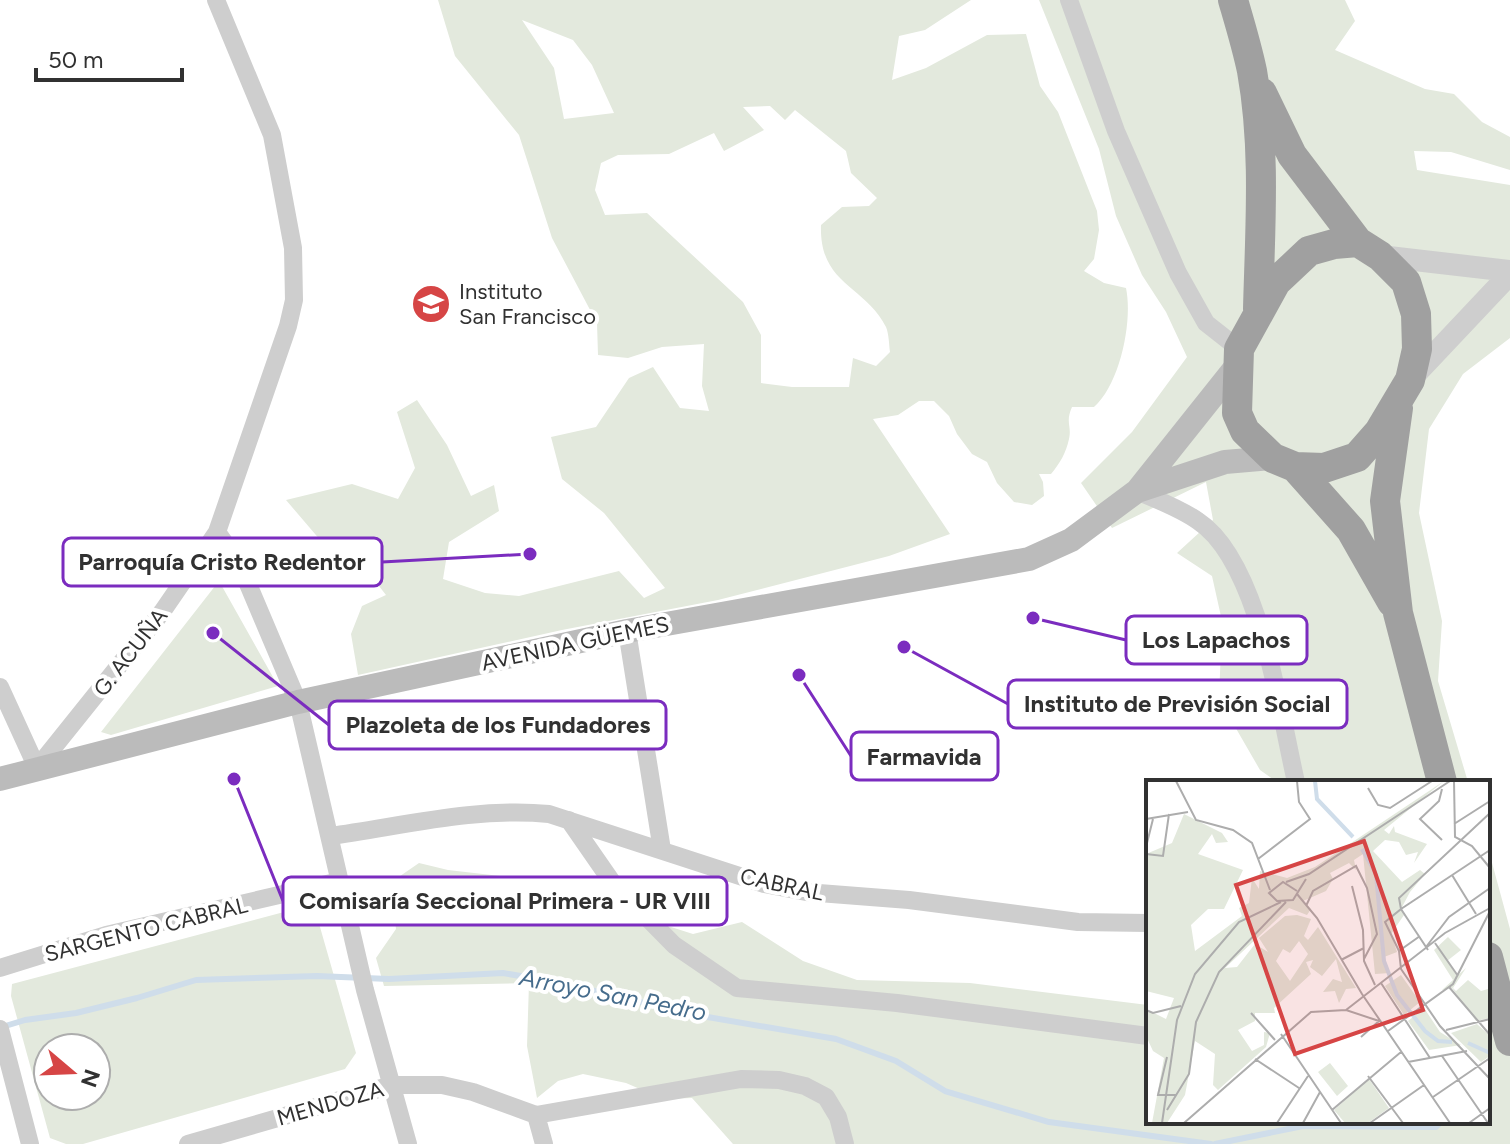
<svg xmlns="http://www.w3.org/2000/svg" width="1510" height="1144" viewBox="0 0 1510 1144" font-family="Figtree,sans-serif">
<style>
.green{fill:#e3e9dd;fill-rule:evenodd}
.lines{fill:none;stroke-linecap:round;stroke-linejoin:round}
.stream{stroke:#cfddea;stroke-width:6}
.minor{stroke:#cecece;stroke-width:18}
.tertiary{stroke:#cecece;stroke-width:22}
.secondary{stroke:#bbb;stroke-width:24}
.trunk{stroke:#a0a0a0;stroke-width:30}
.labels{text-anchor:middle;stroke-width:8;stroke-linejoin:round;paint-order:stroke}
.poi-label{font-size:22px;fill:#313131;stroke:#fff;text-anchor:start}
.street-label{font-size:22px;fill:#313131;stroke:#fff}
.water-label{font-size:24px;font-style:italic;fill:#466c8c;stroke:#fff}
.inset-river{fill:none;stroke:#cfddea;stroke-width:4}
.inset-road{fill:none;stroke:#adadad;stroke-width:2}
.view{fill:#d64545;fill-opacity:0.15;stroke:#d64545;stroke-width:4}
.inset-edge{fill:none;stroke:#313131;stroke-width:4}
.leader{fill:none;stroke:#7b2cbf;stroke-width:3}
.callout-dot{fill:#7b2cbf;stroke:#fff;stroke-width:3}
.callout{fill:#fff;stroke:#7b2cbf;stroke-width:3}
.callout-label{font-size:24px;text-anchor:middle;font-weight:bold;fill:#313131}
</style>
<rect width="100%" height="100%" fill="#fff"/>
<!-- green -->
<path class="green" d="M438,0H971L925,30L899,36L892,80L926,68L987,35L1026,34L1040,86L1058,112L1097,211L1099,230L1094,259L1084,271L1104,283L1126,288C1133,321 1120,384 1094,407H1072C1065,423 1072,425 1069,439C1066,453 1060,463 1051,474H1039L1043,482L1044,496L1032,505L1014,502L997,483L987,462L972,454L957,434L949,416L934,401H919L898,415L873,419L950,534L889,556L718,600L562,630L358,675L351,634L362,606L386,595L357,558L333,555L286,500L352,484L398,499L415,468L397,412L417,400L447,445L471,496L494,485L499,511L449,542L443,579L485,593L519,596L619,571L644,598L665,588L604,513L562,479L551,437L596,427L629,378L653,367L680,408L709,411L702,386L704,344L662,347L628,358L598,355L597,323L552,238L519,135L455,56ZM522,20L573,40L592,65L614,113L564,119L554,68ZM770,106L785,120L795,110L846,151L851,173L877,198L869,206L842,207L821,225C819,285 865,285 886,327C889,334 889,345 890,352L876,366L853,358L849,387H792L761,383V335L743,302L647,213L605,215L595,190L601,163L618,155L669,154L714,133L724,151L764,130L743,107Z
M1039,0H1345L1355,21L1335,50L1425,89L1454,94L1482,122L1510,137V170L1451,152L1414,151L1417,170L1510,185V338L1463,374L1429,429L1419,513L1442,621L1438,681L1468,782H1277L1260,770L1219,699L1222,621L1212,576L1177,553L1213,520L1206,482L1112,528L1081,483L1132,432L1187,357L1166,312L1142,275L1116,216L1099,149Z
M219,581L278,686L111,735L101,732Z
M1488,848L1510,929V1144H733L692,1098L663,1099L626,1083L583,1074L558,1081L537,1098L527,1046L529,983L384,986L376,958L396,929L390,883L419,863L448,870L509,877L550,894L602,895L649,920L693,934L742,922L803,961L857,980L970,983L1148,1005V1122H1488Z
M299,908L316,913L356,1053L345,1069L83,1144H66L50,1138L11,996L12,984ZM48,1048H96V1096H48Z"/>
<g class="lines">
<!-- stream -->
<path class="stream" d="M2,1027L25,1020L76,1013L137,998L196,980L317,976L389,979L503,973L561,983L690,1014L836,1039L896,1061L945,1091L1049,1122L1211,1144
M1215,1144L1303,1126L1436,1127L1441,1122"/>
<!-- minor -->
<path class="minor" d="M1069,0L1116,131L1178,273L1206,323L1239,349
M1137,491C1157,500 1180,508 1198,521C1259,561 1280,713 1296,782
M217,532L240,565L298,702L365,990L408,1144
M627,631L662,850
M0,687L37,768L162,612L217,532L288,326L294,300L293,248L272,135L216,0
M569,820L612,882L674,945L737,988L897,1003L1148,1036
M330,836C403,826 476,807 549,814L764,884L806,892L909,900L1078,922L1148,923
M0,968L106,935L340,881
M0,1029L30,1144
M536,1115L741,1079L779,1080L805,1086L826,1097L838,1117L845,1144
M188,1144L392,1085H442L473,1092L536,1115L544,1144"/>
<!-- tertiary -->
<path class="tertiary" d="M1380,256L1510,271
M1411,379L1510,274"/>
<!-- secondary -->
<path class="secondary" d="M1137,491L1225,462L1273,458
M0,779L298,702L627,631L1029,559L1071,540L1137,491L1239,363"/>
<!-- trunk -->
<path class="trunk" d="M1233,0C1240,24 1247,47 1252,71C1266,149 1260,230 1258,309
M1262,93L1292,155L1358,242
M1358,242L1380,256L1406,282L1416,314L1417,349L1410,380L1379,432L1357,457L1324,468L1295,467L1273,458L1245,431L1237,413L1239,349L1276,282L1309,251L1334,244Z
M1398,408L1385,501L1398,613L1442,782
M1295,467L1351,530L1392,602
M1488,957L1510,1041"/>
</g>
<!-- icons -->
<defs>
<g id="school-disc" transform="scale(2)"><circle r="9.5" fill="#d64545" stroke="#fff"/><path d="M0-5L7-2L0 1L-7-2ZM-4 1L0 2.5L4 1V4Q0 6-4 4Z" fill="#fff"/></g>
</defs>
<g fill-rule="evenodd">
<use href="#school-disc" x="431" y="304"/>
</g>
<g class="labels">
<!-- poi labels -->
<g class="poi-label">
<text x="459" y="299">Instituto<tspan x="459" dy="25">San Francisco</tspan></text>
</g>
<!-- street labels -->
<g class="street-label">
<text transform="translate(575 643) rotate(-12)" y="8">AVENIDA GÜEMES</text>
<text transform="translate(130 652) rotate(-52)" y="8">G. ACUÑA</text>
<text transform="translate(782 884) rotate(12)" y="8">CABRAL</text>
<text transform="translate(146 929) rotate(-14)" y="8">SARGENTO CABRAL</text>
<text transform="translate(330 1103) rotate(-16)" y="8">MENDOZA</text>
</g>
<!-- water labels -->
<g class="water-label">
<text transform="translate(613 995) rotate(11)" y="8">Arroyo San Pedro</text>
</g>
</g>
<!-- overview -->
<g transform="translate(1146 780)">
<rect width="344" height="344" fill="#fff"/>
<path d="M298,1L238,50L243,54L248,46L249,52L281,64L268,83L272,72L260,75L253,62L239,60L227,71L256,102L274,90L279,94L264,112L255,129L258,135L245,154L251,172L238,177L244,193L229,194L217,74L208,80L210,90L203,83L184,93L187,99L180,111L157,121L165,129L161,135L143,128L79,188L91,187L109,164L122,172L113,158L139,136L151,135L165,139L158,156L162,160L172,147L210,208L200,209L193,223L189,211L177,212L187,199L196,202L190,179L176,196L164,187L167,180L160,182L165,194L128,228L129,233H109V241L92,250L106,271L118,265V252L124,253L120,267L72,310L67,305L69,274L49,261L39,315L21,343H6L18,278L7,271L0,256V229L20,239L28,218L0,211V74L26,63L38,34L76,53L82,62L70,63L66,54L52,74L97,90L78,129H62L45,145L49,171L96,136L93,128L103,123L106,98L113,109L114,91L141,98L169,87ZM153,161L162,174L144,201L130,181L137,169L144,173ZM302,157L315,170L301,181L311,196L320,188L307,208L310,211L322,200L335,211L342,209L344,238L330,241L306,208L296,210L307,200L288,170ZM255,195L274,222L258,235L239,206ZM278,228L294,252L315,265L283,270L262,241ZM331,244L344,256V276L335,282L305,253ZM184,283L202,306L191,316L172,292ZM223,299L243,328L222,343H199L188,330Z" fill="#e3e9dd" fill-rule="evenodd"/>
<path class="inset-river" d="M169,1L171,19L207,57M216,69L230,94L238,181L251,215L279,251L292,261L306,262M322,263L344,273"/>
<path class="inset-road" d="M30,1L50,40L87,50L106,63L124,110M308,1L309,57L326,66L344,88M222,8L232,25L244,28L286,1M296,9L293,21L274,39L296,60M0,39L42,32M308,44L344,21M0,67L7,39M0,74L17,76L23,34M112,79L164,39L153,22L151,1M306,95L330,134M140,102L163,94L304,1M206,106L217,150L218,181L229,205M151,111L137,102L123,113L131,121L147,120L160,99M151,114L171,138L216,214L304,343M160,126L167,111L210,86L221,108L231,154L218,179M274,156L253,171L255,189L294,246L344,299M289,163L312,196M280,167L303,137L344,108M282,170L255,129L344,70M253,171L239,142L255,129L253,118L344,33M195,180L218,168M235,203L284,278M303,207L344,255M0,230L7,233L35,226M200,230L299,153L344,128M105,233L129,260M300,250L344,239M242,251L307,204L344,131M135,254L195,343M296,276L342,343M21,277L12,315H30M109,279L153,308M262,282L321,271M222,296L257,343M287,317L344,278M21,330L43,294L50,242L73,192L140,122M186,330L255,272M16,343L31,240L49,194L93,142L135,122M38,343L165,232L200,230L233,241L215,257M131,343L162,296M157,343L174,312M224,343L278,305M323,343L344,328"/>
<path class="view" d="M218,61L277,230L149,274L90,105Z"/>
<rect width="344" height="344" class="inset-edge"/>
</g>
<!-- callouts -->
<path class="leader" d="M530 554L382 562M1033 618L1126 640M904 647L1008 704M213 633L329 725M799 675L851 756M234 779L283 901"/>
<g class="callout-dot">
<circle cx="530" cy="554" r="8"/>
<circle cx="1033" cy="618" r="8"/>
<circle cx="904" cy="647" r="8"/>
<circle cx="213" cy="633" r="8"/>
<circle cx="799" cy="675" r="8"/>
<circle cx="234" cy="779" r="8"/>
</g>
<g class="callout">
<rect x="63" y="538" width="319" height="48" rx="8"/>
<rect x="1126" y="616" width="181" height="48" rx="8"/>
<rect x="1008" y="680" width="339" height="48" rx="8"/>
<rect x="329" y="701" width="337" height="48" rx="8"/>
<rect x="851" y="732" width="147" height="48" rx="8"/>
<rect x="283" y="877" width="444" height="48" rx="8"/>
</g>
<g class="callout-label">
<text x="222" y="570">Parroquía Cristo Redentor</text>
<text x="1216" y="648">Los Lapachos</text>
<text x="1177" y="712">Instituto de Previsión Social</text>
<text x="498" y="733">Plazoleta de los Fundadores</text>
<text x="924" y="765">Farmavida</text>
<text x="505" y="909">Comisaría Seccional Primera - UR VIII</text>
</g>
<!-- north arrow -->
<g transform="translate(72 1072) rotate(109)"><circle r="38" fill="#ffffff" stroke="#adadad" stroke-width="2"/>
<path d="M0-6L14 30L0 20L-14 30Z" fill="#d64545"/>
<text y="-12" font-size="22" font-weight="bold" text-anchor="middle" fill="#313131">N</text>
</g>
<!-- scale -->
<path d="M36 68v12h146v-12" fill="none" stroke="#313131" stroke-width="4"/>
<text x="48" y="68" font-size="24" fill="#313131" stroke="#ffffff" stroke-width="6" paint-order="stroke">50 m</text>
</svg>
